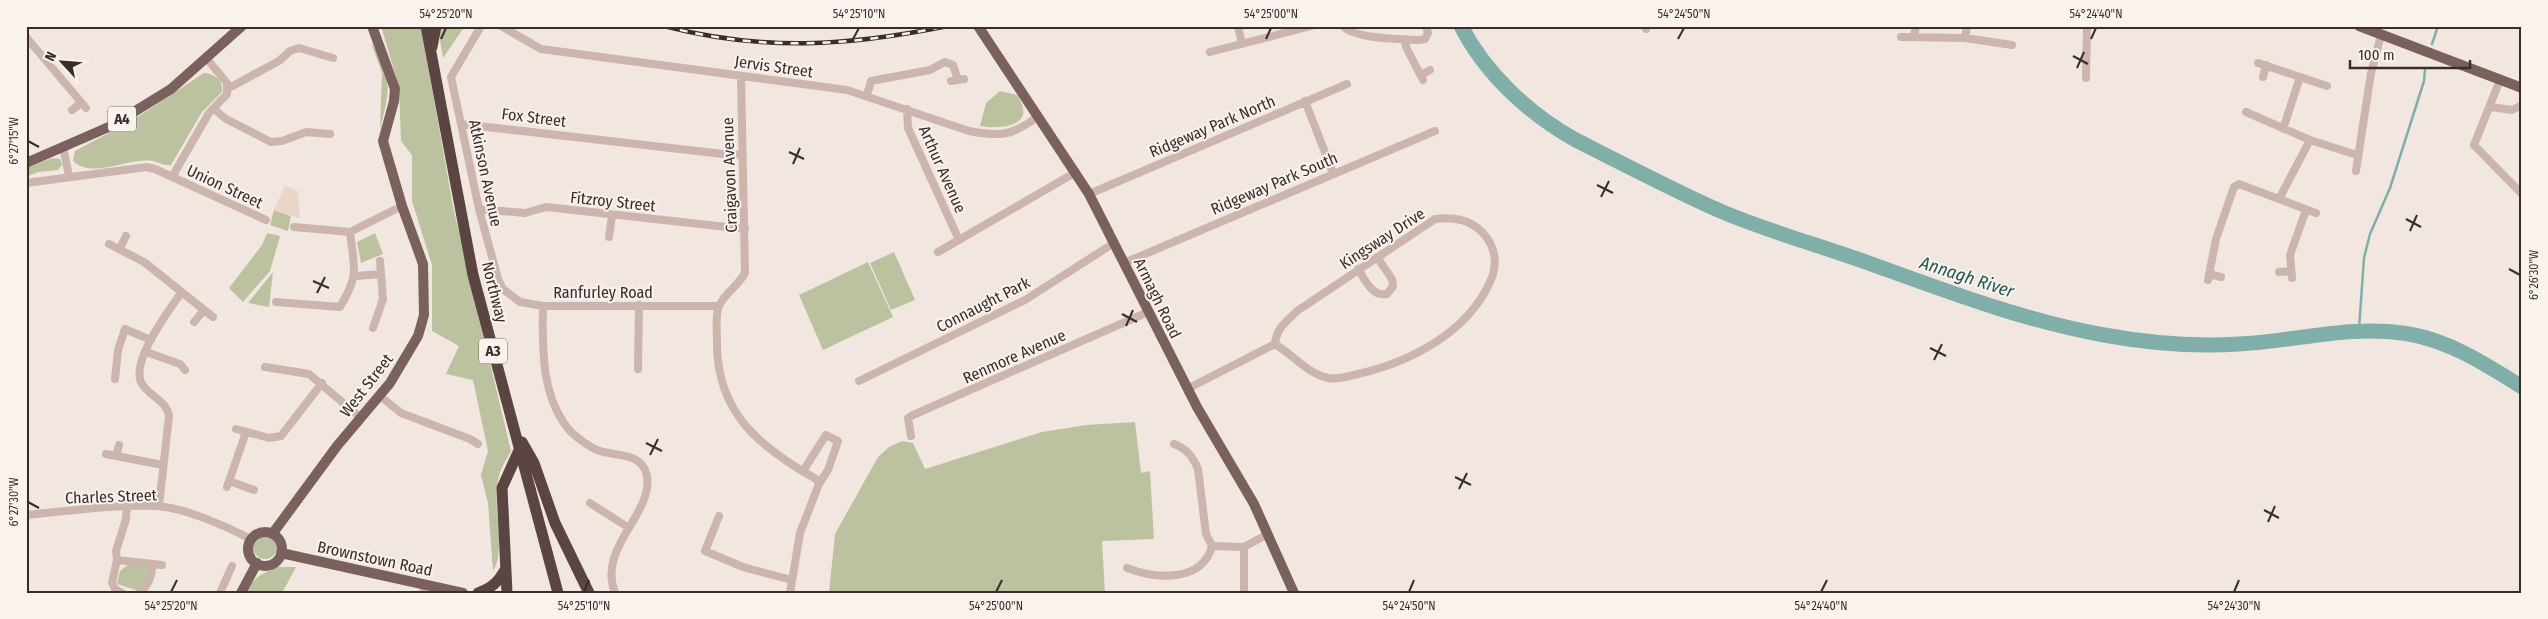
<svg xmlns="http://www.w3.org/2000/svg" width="2548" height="619" viewBox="0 0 2548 619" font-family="'Fira Sans Condensed',sans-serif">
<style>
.green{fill:#bcc1a0}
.plaza{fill:#ead5c8}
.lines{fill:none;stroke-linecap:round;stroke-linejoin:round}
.stream{stroke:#80afa9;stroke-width:2.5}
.river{stroke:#80afa9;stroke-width:15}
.minor{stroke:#cbb5ac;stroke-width:8}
.major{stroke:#7a615d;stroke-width:10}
.highway{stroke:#5a4542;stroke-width:11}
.rail-casing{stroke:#392d2b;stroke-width:4.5}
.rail{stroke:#faf2ed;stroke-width:2.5;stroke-dasharray:8;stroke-linecap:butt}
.ticks{fill:none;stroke:#392d2b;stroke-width:2}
.labels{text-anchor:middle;stroke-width:4;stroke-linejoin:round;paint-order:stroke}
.shield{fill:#faf2ed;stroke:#736865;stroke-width:1}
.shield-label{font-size:15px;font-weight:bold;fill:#392d2b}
.street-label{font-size:16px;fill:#392d2b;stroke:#faf2ed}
.water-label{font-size:18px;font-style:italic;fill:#215953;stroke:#faf2ed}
.neatline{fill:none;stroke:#392d2b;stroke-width:2}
.ticks-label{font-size:12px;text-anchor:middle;fill:#392d2b}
</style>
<rect width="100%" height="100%" fill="#f2e7e0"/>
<!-- green -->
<path class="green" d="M381,26H421L453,207L511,451C507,459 501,467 499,476C491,503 507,550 493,571L488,503L481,475L488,451L473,380L446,374L459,346L432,331V265L412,201V155L401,141L399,87Z
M441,26H465L443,58L439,34Z
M371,43C394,75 389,94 380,129L382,73Z
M204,73C215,74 224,81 222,92L202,112L171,165C164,166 160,163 153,161C128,157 93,180 73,161L75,151L133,120Z
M1000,91L1017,95C1038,126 1002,130 980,126L986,103Z
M52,158L60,159L62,165L58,170L38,172L26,177V168Z
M274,210L291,216L288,231L270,225Z
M267,233L280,236L270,271L243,302L229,288L262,245Z
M375,233L383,254L361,263L357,242Z
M894,252L915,300L891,310L870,263Z
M868,262L893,317L823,350L799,295Z
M273,272L269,307L248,303Z
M1135,422L1141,473L1150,471L1154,539L1102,541L1105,593H829L835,534L878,457L889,447L902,441L913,443L925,469L1042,432L1086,425Z
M253 547a12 12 0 1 1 24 0a12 12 0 1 1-24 0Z
M129,564L147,566L150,570L140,589L136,590L117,584L120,571Z
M278,567H296L282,593H249L248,589C255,576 265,572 278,567Z"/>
<!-- plaza -->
<path class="plaza" d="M285,185L298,191L300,218L274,210Z"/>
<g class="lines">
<!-- stream -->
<path class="stream" d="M2432,44L2438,26
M2359,329L2364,258L2370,234L2390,188L2424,81L2425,70"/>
<!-- river -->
<path class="river" d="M1461,26C1485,73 1528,113 1574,139C1621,163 1669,188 1718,210C1769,232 1822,246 1874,265C1949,292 2025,321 2104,335C2148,343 2195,347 2239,344C2297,341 2352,324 2409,334C2450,341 2487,365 2522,387"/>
<!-- minor -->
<path class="minor" d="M481,26L451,77L479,209L498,279L503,289L520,302L543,306H719
M501,26L541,49L847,90L969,131C1000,137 1013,136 1038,116
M1238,26L1242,44
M1343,26C1354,39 1401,39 1419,40L1425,39L1428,33L1426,26
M1646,26V29
M26,37L86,108
M1901,37L1965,38L2012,45
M1914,37L1916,26
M1965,38L1967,26
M1405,39L1406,47L1423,80
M1210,52L1311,26
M2258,63L2327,86
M1421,75L1430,70
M741,76L745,273C738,286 725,293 719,306C715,317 717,330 717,341C716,412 759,447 816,479L819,484L800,533L790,593
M2263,77L2266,65
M2086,78L2087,26
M2500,80L2474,145L2522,194
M951,81L964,79
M229,88L279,61L290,51L299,48L333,58
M867,95L871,81L930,70L945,62L953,65L958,80
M1305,101L1333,173
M2491,107L2512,110L2522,105
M214,109L226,119L271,142L282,141L306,132L330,134
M907,109L908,128L959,240
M72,110L81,103
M2246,112L2310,140L2357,155
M461,124L732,155L742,154
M2283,129L2300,77
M63,147L69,176
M2356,171L2371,73L2381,35
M172,177L209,113L227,94V83L207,59
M26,183L147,167L155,169L266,220
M1089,194L1347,84
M2279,199L2310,140
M479,209L525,213L546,207L745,229
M294,227L350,232L402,206
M609,237L612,216
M109,244L144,262L213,317
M120,248L126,236
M938,252L1076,172
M1124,263L1435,131
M1358,269C1365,280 1372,297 1387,294L1393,286L1392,279L1377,257
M2279,272L2290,271
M2209,274L2221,277
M356,276L381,274
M2292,278L2290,255L2306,210
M2208,280L2216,239L2234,187L2239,184L2316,213
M276,302L340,307C360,274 354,268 350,232
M543,306C542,348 541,400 572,433C579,439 588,446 597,450C615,457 642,451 647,476C653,515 597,547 615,593
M194,322L204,310
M373,328L383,299L380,261
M146,352L180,364L185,370
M265,367L309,374L361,418
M638,369L639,305
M115,379L118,350L125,329L151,340
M859,381L1025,300L1114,243
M1187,389L1275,344C1276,328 1287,321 1297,311L1435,219C1454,217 1470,219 1483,233C1496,247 1498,265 1490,282C1467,333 1410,362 1358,374C1349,376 1337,380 1328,378C1307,373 1293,355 1275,344
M380,396L401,413L470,439L478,444
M236,429L269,438L281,436L322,383
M911,436L908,418L913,415L1148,312
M1174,444C1187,449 1193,457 1198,469L1206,534L1212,546L1244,547
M106,454L163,465
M116,456L119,445
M803,471L826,435L838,441L828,470L819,484
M229,481L254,490
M227,487L246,432
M590,503L629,528
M159,506L169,416C167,401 149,396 142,384C129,363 169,310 181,293
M26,515C69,511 114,504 157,506C185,508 226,526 251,539
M719,516L705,551L743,567L792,580
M117,560L162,565
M1127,568C1156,579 1202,583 1212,546
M421,583L425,593
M122,593L115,589L112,583L117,560L116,551L126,519L127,506
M139,593C148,586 153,575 152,564
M220,593L232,566
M1244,593V547L1268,534"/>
<!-- major -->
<path class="major" d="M978,26L1089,194L1197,407L1254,504L1294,593
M2359,26L2522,88
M26,163L111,126L171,89L242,26
M248 549a17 17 0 1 1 34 0a17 17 0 1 1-34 0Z
M273,533L337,446L390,383L418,336L424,315L423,264L402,206L383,141L394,101L395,89L372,26
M281,553L463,593
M241,593L257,563"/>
<!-- highway -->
<path class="highway" d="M426,26L473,275L558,593
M432,47L436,26
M522,442L534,463L555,523L589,593
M478,593C492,588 498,582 505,570
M507,593L502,488L520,448"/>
<!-- rail casing -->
<g class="rail-casing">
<path id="rail" d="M664,26C764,52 848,46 948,26"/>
</g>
<!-- rail -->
<use href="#rail" class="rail"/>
</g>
<!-- ticks -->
<path class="ticks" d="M441,39L446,28M853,39L859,28M1266,39L1271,28M1678,39L1684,28M2091,39L2096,28M2073,56L2088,64M2077,68L2084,52M28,141L39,147M789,152L804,159M793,164L800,148M1597,185L1613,193M1601,197L1609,181M2406,219L2421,227M2410,231L2417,215M2509,269L2520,275M313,281L329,288M317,293L325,277M1122,314L1137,322M1126,326L1133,310M1930,348L1946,356M1934,360L1942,344M646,443L662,451M650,455L658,439M1455,477L1471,485M1459,489L1467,473M28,502L39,508M2264,510L2279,518M2268,522L2275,506M171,592L177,580M584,592L589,580M996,592L1002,580M1409,592L1414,580M1821,592L1827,580M2234,592L2239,580"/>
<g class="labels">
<!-- shield labels -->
<g class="shield">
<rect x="108" y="106.5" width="28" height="25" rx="4"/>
<rect x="479" y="338.5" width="28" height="25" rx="4"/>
</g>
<g class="shield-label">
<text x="122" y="124">A4</text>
<text x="493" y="356">A3</text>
</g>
<!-- street labels -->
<g class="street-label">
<text transform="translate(774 66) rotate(8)" y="6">Jervis Street</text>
<text transform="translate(534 117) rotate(7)" y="6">Fox Street</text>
<text transform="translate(1212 126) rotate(-23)" y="6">Ridgeway Park North</text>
<text transform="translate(943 169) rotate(66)" y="6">Arthur Avenue</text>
<text transform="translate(486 173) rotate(78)" y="6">Atkinson Avenue</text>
<text transform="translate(729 175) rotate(-92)" y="6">Craigavon Avenue</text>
<text transform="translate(1274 183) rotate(-23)" y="6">Ridgeway Park South</text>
<text transform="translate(225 186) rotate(25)" y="6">Union Street</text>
<text transform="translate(613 201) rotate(6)" y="6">Fitzroy Street</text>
<text transform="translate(1382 238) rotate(-33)" y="6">Kingsway Drive</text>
<text transform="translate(495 292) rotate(76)" y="6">Northway</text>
<text x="603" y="298">Ranfurley Road</text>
<text transform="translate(1158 298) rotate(64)" y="6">Armagh Road</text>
<text transform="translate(983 304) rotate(-27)" y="6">Connaught Park</text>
<text transform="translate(1014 356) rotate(-24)" y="6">Renmore Avenue</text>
<text transform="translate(366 385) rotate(-52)" y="6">West Street</text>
<text transform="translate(111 496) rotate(-2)" y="6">Charles Street</text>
<text transform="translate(375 558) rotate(12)" y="6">Brownstown Road</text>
</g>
<!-- water labels -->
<g class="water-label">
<text transform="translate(1967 277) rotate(18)" y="6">Annagh River</text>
</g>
</g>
<!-- border -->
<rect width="2548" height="619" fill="none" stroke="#faf2ed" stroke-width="55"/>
<!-- north arrow -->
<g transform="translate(62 62) rotate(296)" stroke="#faf2ed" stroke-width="4" paint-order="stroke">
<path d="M0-4L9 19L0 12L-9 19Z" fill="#392d2b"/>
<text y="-8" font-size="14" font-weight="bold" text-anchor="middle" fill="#392d2b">N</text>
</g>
<!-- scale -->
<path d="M2350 60v8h120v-8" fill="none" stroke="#392d2b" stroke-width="2.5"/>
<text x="2358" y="60" font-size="15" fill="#392d2b" stroke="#faf2ed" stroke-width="4" paint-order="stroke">100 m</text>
<rect x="28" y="28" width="2492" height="564" class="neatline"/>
<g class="ticks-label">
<text x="446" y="18">54°25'20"N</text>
<text x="859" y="18">54°25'10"N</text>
<text x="1271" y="18">54°25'00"N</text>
<text x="1684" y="18">54°24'50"N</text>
<text x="2096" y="18">54°24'40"N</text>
<text transform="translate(14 141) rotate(-90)" y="4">6°27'15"W</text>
<text transform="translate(2534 275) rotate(-90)" y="4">6°26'30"W</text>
<text transform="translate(14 502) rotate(-90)" y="4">6°27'30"W</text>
<text x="171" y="610">54°25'20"N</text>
<text x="584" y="610">54°25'10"N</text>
<text x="996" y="610">54°25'00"N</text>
<text x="1409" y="610">54°24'50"N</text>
<text x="1821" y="610">54°24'40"N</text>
<text x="2234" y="610">54°24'30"N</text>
</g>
</svg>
